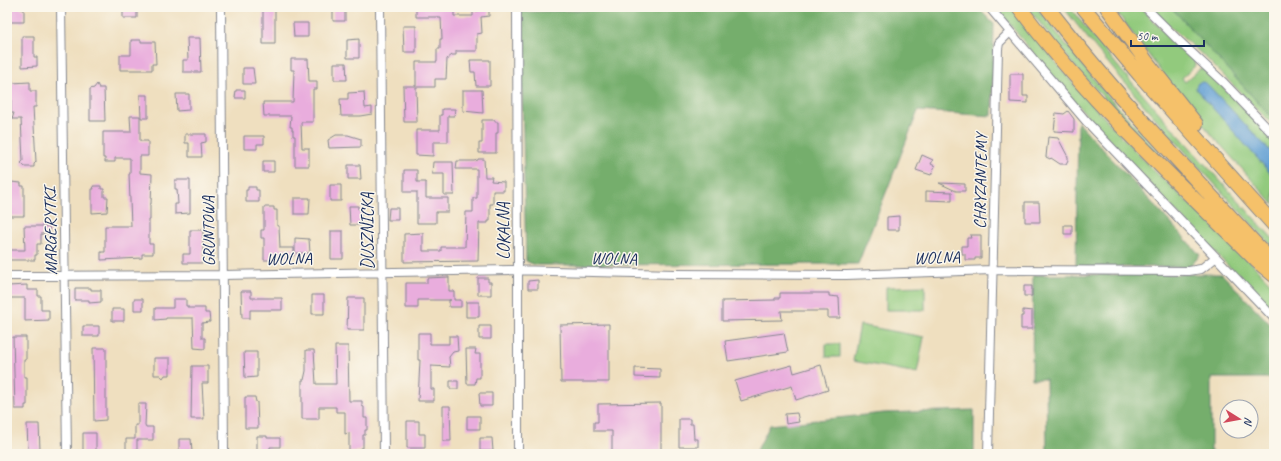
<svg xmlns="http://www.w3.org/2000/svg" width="1281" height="461" viewBox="0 0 1281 461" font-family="Caveat,sans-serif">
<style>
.green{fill:#92ca7d;stroke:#567c6e}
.forest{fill:#75ae6c;stroke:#486e65}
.water{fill:#63a0d4;stroke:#3f6899}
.building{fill:#e9addd}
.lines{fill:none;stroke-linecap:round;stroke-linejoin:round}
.minor-casing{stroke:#85878e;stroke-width:10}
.motorway-casing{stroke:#85878e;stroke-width:16}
.minor{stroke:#fff;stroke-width:8}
.motorway{stroke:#f5c16b;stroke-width:14}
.labels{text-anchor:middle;stroke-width:3;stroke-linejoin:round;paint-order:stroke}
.street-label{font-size:17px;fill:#1b2f5e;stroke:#fbf7ec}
</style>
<rect width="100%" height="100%" fill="#fbf7ec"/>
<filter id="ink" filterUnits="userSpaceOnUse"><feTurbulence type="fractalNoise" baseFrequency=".025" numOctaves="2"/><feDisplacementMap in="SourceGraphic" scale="8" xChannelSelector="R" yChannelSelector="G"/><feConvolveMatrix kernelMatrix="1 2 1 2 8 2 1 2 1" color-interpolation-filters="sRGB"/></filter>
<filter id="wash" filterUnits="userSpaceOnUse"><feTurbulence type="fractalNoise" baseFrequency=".012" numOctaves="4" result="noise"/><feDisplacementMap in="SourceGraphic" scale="16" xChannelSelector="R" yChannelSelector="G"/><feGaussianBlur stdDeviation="0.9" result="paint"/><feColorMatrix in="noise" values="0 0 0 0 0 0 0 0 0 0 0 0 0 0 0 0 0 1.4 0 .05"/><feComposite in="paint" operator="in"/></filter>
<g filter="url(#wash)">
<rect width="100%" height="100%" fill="#efdfbf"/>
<!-- green -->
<path class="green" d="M996,7H1012L1074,85L1151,168L1242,253L1274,287V313C1178,214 1081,116 996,7Z
M1027,7H1036L1102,89L1175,171L1174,173L1077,69Z
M1063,7H1069L1121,70L1202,161L1274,240V248C1201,170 1129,92 1063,7Z
M1113,7H1140L1155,23L1194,58L1195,66L1182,78L1185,82L1200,69L1208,71L1274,141V155L1206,83L1196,89L1274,177V205L1211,134L1177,93Z
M1153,7H1171L1274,120V126L1205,57L1158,16Z
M925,286V310H886V287Z
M860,325L924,337L917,373L853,361Z
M826,344H840V357H826Z"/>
<!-- forest -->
<path class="forest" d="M593,7H977L994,24L992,116L918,111L858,264L535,265L526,261L520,12L593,10Z
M1171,7H1274V120Z
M1078,122L1200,255L1190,267H1076Z
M1222,274L1274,328V378H1211V454H1047L1046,379H1032L1033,275Z
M974,410V454H755L770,425L884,413Z"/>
<!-- water -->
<path class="water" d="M1202,82L1206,83L1274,155V177L1196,89V87L1198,83Z"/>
<g id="blocks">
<!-- building -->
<path class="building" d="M9,7H21V9H24V22H9Z
M123,7H137V18H123Z
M416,7H454V16H473V11H478V7H489V16L481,17L482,33L477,34V51H456V55H452L447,59L446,79H435V87H416L417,122H404L403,86H416V62H437V49H440V39H442L441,18H438V17H416Z
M263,8H275V44H263Z
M333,8H345V21H333Z
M293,23H308V37H294Z
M403,26H416V52H404Z
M22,36H34V57H37V66L22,67Z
M187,38H200L201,72H183V60H188Z
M359,39V58H347V40Z
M131,40H141V42H155L156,64H152V70H120V55H131Z
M291,59H308L309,81H317V89H313V122H301L302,148H309V166H295V136H293V130H292V127H290L291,116H264L263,102H293L294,70H291Z
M470,60H490V86H476L475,72H471Z
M334,63H346L347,80H334Z
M243,68H253L255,84H243Z
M1010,74H1023V96H1028V103L1010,102Z
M30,82V91H36V107H33L36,162L34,164V167H25L21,163L23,161L21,119H12L14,113H11V83Z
M97,84L99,88H104L105,121H90V89L94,88Z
M236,90H245V98H235Z
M463,90H482L483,113L463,111Z
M364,92L365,108L372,107V114L360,116H341L340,99H348V93Z
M176,94H189V110L177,111Z
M140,95H148V118H141Z
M442,109H455L454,116H448V142H433V156L416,155V130H440V115H442Z
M1068,111L1074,119V132L1054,131L1056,113L1064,114Z
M130,116H140V141H148V156H140V173L152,174L151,204H150V220H149V244H153V254H142V258L101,260V252H105V226H131L129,174H130V158H115V162H105V158H103V132H131Z
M482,120H495V122H498V133H496V153H479V143H482Z
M185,134H206V142L201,143L202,157H189V143H185Z
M336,135H348L361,139V147L329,148L328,140Z
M244,136H264V144H257V149H244Z
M1048,137L1058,138L1068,157V160L1066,164H1060L1051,158L1050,159L1046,157Z
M922,155L933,160L931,164L935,166L931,175L916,170Z
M478,159H484L485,177H492L491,181L504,182V191H493V204H490V221H488V223H479L478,261L404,262V234L423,233V251H441V247H465L466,212H473V198H477V169H456L457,161H474L478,160Z
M263,161H274V172H263Z
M433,162H453L454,195H444V174H432Z
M348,165H360L361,179H348Z
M404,170H417V182H426V198H448V212H436V223H417V192H404Z
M175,180H190V213L175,214V204H178L177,189H175Z
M11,182L21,183V186H24V216H10Z
M939,183L965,184V191H956Z
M330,185H341V201H330Z
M93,186H101V189H104V197H108L107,212L92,213V189H94Z
M248,187H256V190H259V202H246V190H248Z
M926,191L952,192V201L926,200Z
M294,198H310L309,214H294Z
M1025,202H1039L1040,222H1025Z
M349,206H358V209H361V225H350Z
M264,207H274V210H277V226H279L280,248H294V256H281V260H264V238H261V230H264Z
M389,208H398V220H388Z
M899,216V230H887V217Z
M1064,225H1072V234H1064Z
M24,226H49L50,234H41V244H37V255H35V260H7V250H25Z
M190,230H203V263H183V254H190Z
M331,231H343V259H331Z
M970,235H981V258H975V260H965V254H962V246H967V238H971Z
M295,238L309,239L310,253H295Z
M449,277V291H454V300H461V307H449V300H451H418V308H406V283H427V278Z
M478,278H488V282H491V295H478Z
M538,280V289H528V281Z
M27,285V290H38V296H41V310H49V320L25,321V298H10L7,296L8,286Z
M1024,286H1032V296H1024Z
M75,288H91V290H101V302L89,303V300H75Z
M241,291H251V298H282V310H250V318H242Z
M780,293H829V296L839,297L840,318H828V311H781L782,320L722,321V301L775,300V298H780Z
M312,295H324V314H312Z
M348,298H364V330H347Z
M134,299H143V310H134Z
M173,299H186V306H188V308H205V313H209L210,322L202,323V338H205V349L194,348L193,318H166V319L155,320V308H173Z
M466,302H479V317H466Z
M112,309H124V321H112Z
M1023,310L1032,311V329H1021V316H1023Z
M609,324V382H561L560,325Z
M83,326H99V336H83Z
M479,326H491V339H479Z
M418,333H430V344H449V336H457L458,351L453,352L449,357L450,367L431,366V389H434V401H418L420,360H418Z
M784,333L788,352L728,361L725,341Z
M13,337H26V360H24V377H27V405H25V409H15Z
M335,346H348L349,401H362V406L364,407V418H367V430H365V435H363V448H361V451H349V433L345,434V412H336V407H319V419H302V380H304L306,371V350H314L316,384H336Z
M93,348H106V420L94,421Z
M466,349H476L475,354H480V378H476L475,384H467Z
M244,352H257V377L245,378Z
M154,358H170V375H165L163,378L160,375H154Z
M792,365L794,373L821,365L828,390L796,400L792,386L741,401L735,381Z
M192,366H208V383H202L204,419H191Z
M635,368L660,369V378L635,377Z
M450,381H458V389H450Z
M479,393H492V406H480Z
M245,397H255L256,402H257L258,428H245Z
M661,403V454H612V431H594V422H598V404Z
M138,404H146L145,425L146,427H153V440H137V450H135V454H126V439H135V425H138Z
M443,406H450L451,441H443Z
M797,413L799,422L786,424L785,414Z
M467,416H480V429H467Z
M679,419H690V424H693L694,439H698V447H679Z
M407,421H419V434H425V448H407Z
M27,424H39L40,450H28Z
M83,433H96V453H83Z
M257,436H267V438H280V447H270V451L257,452Z
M480,438H492L493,451H480Z
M179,439H191L192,452H179Z"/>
</g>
</g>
<g filter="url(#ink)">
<use href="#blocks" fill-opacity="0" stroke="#85878e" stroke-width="1"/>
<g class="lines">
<!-- minor casing -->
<g class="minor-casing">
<path id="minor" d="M61,7L67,454
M221,7L224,454
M380,7L384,454
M517,7L518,270V454
M989,7L1086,121L1274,318
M1145,7L1180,42L1224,83L1274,135
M7,276L224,275L511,270L675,274L846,275L992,270L1189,271L1201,269L1215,258
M988,454L998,49L999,43L1009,33"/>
</g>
<!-- motorway casing -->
<g class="motorway-casing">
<path id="motorway" d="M1019,7C1088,100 1175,179 1257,261L1274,275
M1047,7C1117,98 1197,180 1274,264
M1083,7L1140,75L1274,225
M1107,7L1146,61L1196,124"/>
</g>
<!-- minor -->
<use href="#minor" class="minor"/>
<!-- motorway -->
<use href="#motorway" class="motorway"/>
</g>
</g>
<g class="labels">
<!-- street labels -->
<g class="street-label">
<text transform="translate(980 181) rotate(-89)" y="6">CHRYZANTEMY</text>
<text transform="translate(50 231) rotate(-91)" y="6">MARGERYTKI</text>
<text transform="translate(208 231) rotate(-91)" y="6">GRUNTOWA</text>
<text transform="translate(367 231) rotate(-90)" y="6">DUSZNICKA</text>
<text transform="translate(503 231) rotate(-90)" y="6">LOKALNA</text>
<text transform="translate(937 257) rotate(-2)" y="6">WOLNA</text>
<text transform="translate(289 258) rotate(-1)" y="6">WOLNA</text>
<text transform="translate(614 258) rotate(1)" y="6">WOLNA</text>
</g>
</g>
<!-- margin -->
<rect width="1281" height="461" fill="none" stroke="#fbf7ec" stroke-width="24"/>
<!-- north arrow -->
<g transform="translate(1239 419) rotate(101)"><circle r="19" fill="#fbf7ec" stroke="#a1a7b3"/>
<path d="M0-3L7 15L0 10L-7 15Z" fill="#d1495b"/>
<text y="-6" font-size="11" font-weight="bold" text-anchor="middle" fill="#1b2f5e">N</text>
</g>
<!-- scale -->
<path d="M1131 40v6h73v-6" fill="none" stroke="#1b2f5e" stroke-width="2"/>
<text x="1137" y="40" font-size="12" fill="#1b2f5e" stroke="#fbf7ec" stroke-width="3" paint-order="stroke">50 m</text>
</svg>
